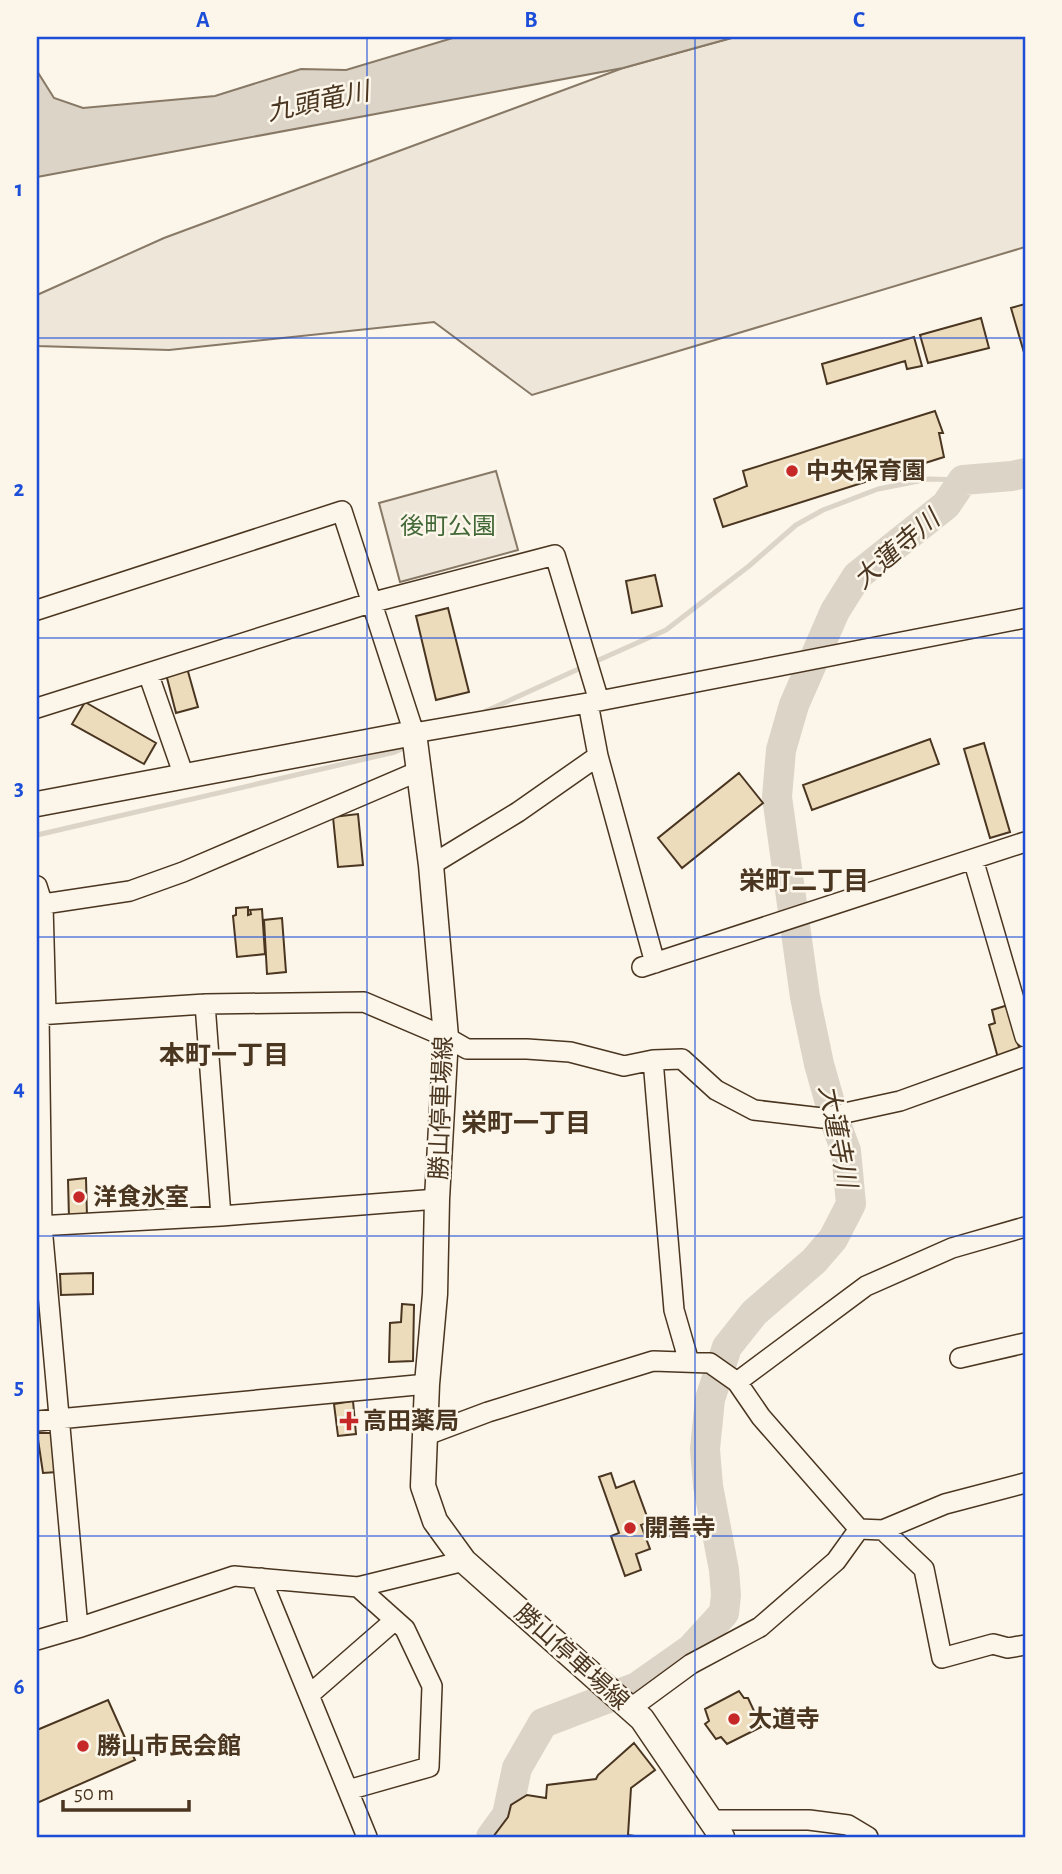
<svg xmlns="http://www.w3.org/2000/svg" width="1062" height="1874" viewBox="0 0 1062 1874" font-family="'Alegreya Sans','Noto Sans JP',sans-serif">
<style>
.green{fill:#ede6d9;stroke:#887966;stroke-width:2}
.water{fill:#dcd4c6;stroke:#887966;stroke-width:2}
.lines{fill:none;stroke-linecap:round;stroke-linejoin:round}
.stream{stroke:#dcd4c6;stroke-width:5}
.river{stroke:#dcd4c6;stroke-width:30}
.building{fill:#ecdcbc;stroke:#4a3520;stroke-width:2}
.minor-casing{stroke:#4a3520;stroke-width:22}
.major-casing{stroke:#4a3520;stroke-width:27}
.minor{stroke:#fbf6e9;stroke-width:19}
.major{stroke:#fbf6e9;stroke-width:24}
.grid{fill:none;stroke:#1d4ed8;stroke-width:2;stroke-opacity:0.55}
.poi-dot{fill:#c62828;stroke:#fbf6e9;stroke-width:2.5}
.labels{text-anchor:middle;stroke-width:5;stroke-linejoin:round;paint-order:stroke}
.poi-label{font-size:24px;font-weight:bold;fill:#4a3520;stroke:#fbf6e9;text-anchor:start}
.park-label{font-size:24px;fill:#436837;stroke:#fbf6e9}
.street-label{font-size:24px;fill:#4a3520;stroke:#fbf6e9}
.water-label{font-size:26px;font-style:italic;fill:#4a3520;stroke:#fbf6e9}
.neighbourhood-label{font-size:26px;font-weight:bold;fill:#4a3520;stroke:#fbf6e9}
.neatline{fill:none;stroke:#1d4ed8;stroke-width:2.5}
.grid-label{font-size:23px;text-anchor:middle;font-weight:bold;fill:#1d4ed8}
</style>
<rect width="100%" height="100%" fill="#fbf6e9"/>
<!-- green -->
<path class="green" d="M735,37H1025V247L532,395L434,322L169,350L37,346V295L164,238L623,68Z
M496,471L518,550L400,582L379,503Z"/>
<!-- water -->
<path class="water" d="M456,37H735L623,68L37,177V71L54,98L83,108L215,96L301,69L346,70Z"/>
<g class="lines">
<!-- stream -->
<path class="stream" d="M592,663L666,630L749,566L796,525L823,510L878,489L929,479L963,480
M484,712L583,667
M37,835L395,752L408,746"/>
<!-- river -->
<path class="river" d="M491,1837L507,1815L517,1768L543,1723L637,1687L691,1649L724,1613L726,1595L724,1570L708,1486L705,1449L710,1399L727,1347L754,1313L814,1261L833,1239L851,1204L846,1151L836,1124L819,1064L805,997L777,797L781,750L794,705L835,611L857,576L946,505L963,480L1012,476L1025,473"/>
</g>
<!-- building -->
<path class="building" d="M1025,304V356L1011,308Z
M981,318L989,348L928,363L920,335Z
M914,337L922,366L907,369L905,361L827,384L822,364Z
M935,411L943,433H939L944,457L723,527L714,499L747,486L743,471Z
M655,575L662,606L632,613L626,581Z
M448,608L469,692L436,700L416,616Z
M187,668L198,707L176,713L166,674Z
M85,702L156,743L144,764L72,724Z
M930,739L939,764L812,810L803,785Z
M984,743L1010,832L990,838L964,749Z
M739,773L763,803L682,868L658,838Z
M358,814L363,865L338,867L333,817Z
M248,907V915L251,914L250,910L262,909L265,954L237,957L233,916L236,915V908Z
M282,918L286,972L267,974L264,920Z
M1008,1005L1020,1051L998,1058L989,1025L995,1023L992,1010Z
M86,1178L87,1217L69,1218L68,1180Z
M93,1273V1294L61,1295L60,1274Z
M402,1304L414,1305L413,1361L389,1362L390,1323L401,1322Z
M353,1401L356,1434L338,1436L334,1404Z
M37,1433H53L57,1472L43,1473Z
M611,1473L616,1488L634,1481L649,1522L641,1525L650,1549L636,1554L641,1570L625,1576L611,1536L619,1533L599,1477Z
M739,1691L744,1698H748L755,1713L754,1716L761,1727L727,1744L721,1737L716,1739L705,1724L709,1721L705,1709Z
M108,1700L135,1760L37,1803V1730Z
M634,1743L655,1770L631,1788L628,1835L642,1837H493L508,1817L511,1805L527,1795L546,1798L547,1785L596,1779L598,1775Z"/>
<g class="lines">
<!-- minor casing -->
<g class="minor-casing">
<path id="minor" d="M37,610L342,511L414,733L599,701L1025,618
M148,673L184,776
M588,703L598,756
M37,708L370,603L555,555L599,701
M973,859L1025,1037
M431,865L518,812L598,756L655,963
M37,886L43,905L46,1014
M37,905L130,891L183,872L419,771
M642,967L1025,842
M205,1004L221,1216
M39,1014L42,1226L78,1628
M37,1015L205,1004L364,1002L446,1037L467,1049H527L570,1052L624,1066L653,1060L682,1059L716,1090L754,1110L822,1118L900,1101L1025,1056
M653,1060L674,1310L689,1362
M37,1226L221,1216L437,1199
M960,1358L1025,1343
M737,1382L866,1286L952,1248L1025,1227
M37,1421L427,1384
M424,1436L488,1412L653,1361L710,1363L737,1382L761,1417L859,1529L883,1530L945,1504L1025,1483
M883,1530L924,1569L942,1658L993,1644L1008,1648L1025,1645
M261,1578L367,1837
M37,1640L78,1628L234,1576L358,1587L464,1561
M309,1695L395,1620
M631,1708L691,1664L760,1627L836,1561L859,1529
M348,1790L429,1767L432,1686L405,1629L358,1587
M711,1820H809L848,1825L868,1837"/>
</g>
<!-- major casing -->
<g class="major-casing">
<path id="major" d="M37,804L414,733L431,865L446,1037L437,1199L435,1294L427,1384L423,1486L435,1521L464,1561L642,1719L722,1837"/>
</g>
<!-- minor -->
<use href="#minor" class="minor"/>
<!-- major -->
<use href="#major" class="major"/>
</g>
<!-- grid -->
<path class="grid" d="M367,37V1837M695,37V1837M37,338H1025M37,638H1025M37,937H1025M37,1236H1025M37,1536H1025"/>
<!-- markers -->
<g class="poi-dot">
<circle cx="792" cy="471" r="7"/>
<circle cx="79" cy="1197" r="7"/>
<path d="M345.5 1410.5h7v7h7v7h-7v7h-7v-7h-7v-7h7z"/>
<circle cx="630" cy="1528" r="7"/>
<circle cx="734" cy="1719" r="7"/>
<circle cx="83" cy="1746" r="7"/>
</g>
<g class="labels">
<!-- poi labels -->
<g class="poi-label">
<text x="806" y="479">中央保育園</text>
<text x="93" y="1205">洋食氷室</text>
<text x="363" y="1429">高田薬局</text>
<text x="644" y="1536">開善寺</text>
<text x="748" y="1727">大道寺</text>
<text x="97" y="1754">勝山市民会館</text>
</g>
<!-- park labels -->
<g class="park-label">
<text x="448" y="534">後町公園</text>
</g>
<!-- street labels -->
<g class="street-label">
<text transform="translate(441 1108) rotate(-88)" y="8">勝山停車場線</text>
<text transform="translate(572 1657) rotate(42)" y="8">勝山停車場線</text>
</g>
<!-- water labels -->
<g class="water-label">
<text transform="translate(318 101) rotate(-12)" y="9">九頭竜川</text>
<text transform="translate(896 549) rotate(-41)" y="9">大蓮寺川</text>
<text transform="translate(838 1136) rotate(79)" y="9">大蓮寺川</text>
</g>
<!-- neighbourhood labels -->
<g class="neighbourhood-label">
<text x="804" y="890">栄町二丁目</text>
<text x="224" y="1064">本町一丁目</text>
<text x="526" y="1132">栄町一丁目</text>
</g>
</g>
<!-- border -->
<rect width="1062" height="1874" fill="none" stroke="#fbf6e9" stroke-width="77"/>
<!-- scale -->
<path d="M63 1800v10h126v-10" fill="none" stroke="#4a3520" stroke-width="3.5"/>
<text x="74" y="1800" font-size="21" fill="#4a3520" stroke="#fbf6e9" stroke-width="5" paint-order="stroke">50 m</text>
<rect x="38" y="38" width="986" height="1798" class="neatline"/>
<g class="grid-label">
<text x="203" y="27">A</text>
<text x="531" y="27">B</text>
<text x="859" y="27">C</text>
<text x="19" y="196">1</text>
<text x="19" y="496">2</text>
<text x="19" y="795">3</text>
<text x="19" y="1095">4</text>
<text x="19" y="1394">5</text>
<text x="19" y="1694">6</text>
</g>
</svg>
